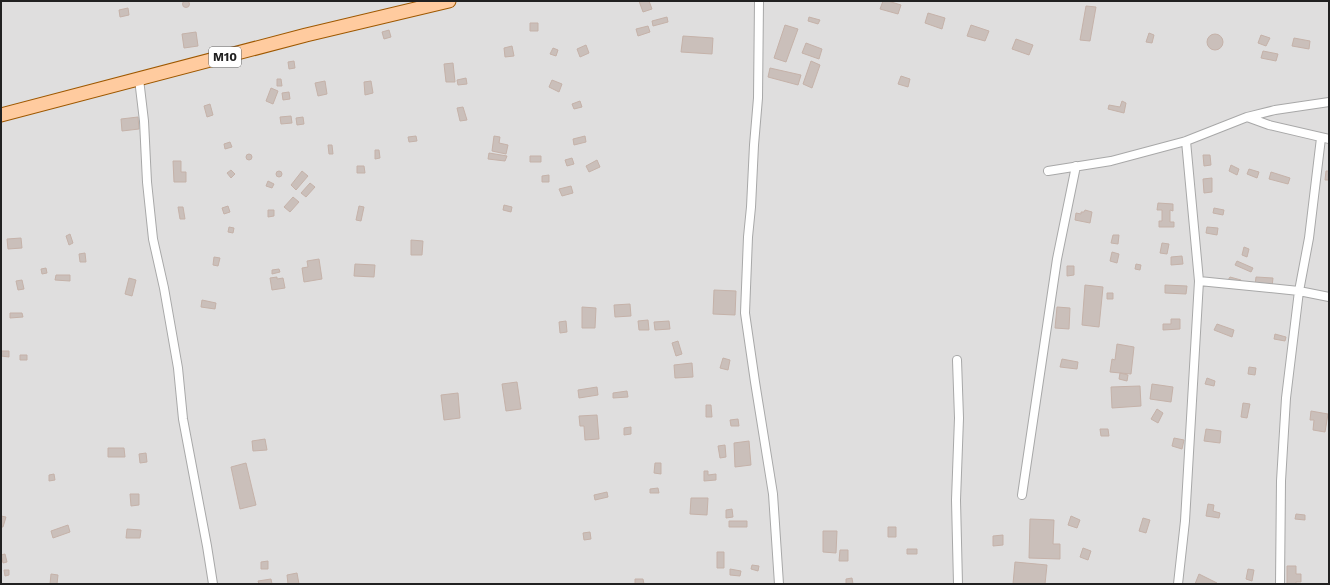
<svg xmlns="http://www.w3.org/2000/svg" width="1330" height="585" viewBox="0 0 1330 585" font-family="'Work Sans',sans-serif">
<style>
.residential{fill:#dfdede}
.building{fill:#cabfba;stroke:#c5b2a9}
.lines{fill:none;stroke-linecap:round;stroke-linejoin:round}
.street-casing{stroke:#a8a8a8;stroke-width:10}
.primary-casing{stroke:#9e5800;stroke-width:15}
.street{stroke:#fff;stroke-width:8}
.primary{stroke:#ffcb9f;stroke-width:13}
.labels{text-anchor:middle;stroke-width:3;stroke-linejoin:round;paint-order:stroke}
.shield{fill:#fff;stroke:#646464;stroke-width:1}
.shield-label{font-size:12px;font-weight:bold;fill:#212121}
</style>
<rect width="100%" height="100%" fill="#f2ede7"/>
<!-- residential -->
<path class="residential" d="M1,1H1329V584H1Z"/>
<!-- building -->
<path class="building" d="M182.5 4a3.5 3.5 0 1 1 7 0a3.5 3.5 0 1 1-7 0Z
M639,1H649L652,9L643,12Z
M883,1H888L901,5L898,14L880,9Z
M1086,6L1096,7L1090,41L1080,40Z
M128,8L129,15L120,17L119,10Z
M928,13L945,18L942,29L925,23Z
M667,17L668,22L653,26L652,21Z
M809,17L820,20L818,24L808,21Z
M530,23H538V31H530Z
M785,25L798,29L786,62L774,58Z
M971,25L989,31L985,41L967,36Z
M648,26L650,32L638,36L636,29Z
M389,30L391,37L384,39L382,32Z
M196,32L198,46L184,48L182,34Z
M1149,33L1154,35L1152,43L1146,42Z
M1207 42a8 8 0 1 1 16 0a8 8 0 1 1-16 0Z
M1261,35L1270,38L1266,46L1258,43Z
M683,36L713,38L712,54L681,52Z
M1294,38L1310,41L1309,49L1292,46Z
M1016,39L1033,45L1029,55L1012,49Z
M806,43L822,49L819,59L802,53Z
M586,45L589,53L580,57L577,49Z
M512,46L514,56L505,57L504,48Z
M553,48L558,50L556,56L550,54Z
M1263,51L1278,54L1276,61L1261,58Z
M294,61L295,68L289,69L288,62Z
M811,61L820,65L812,88L803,84Z
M453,63L455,82H446L444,64Z
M770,68L801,75L798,85L768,77Z
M901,76L910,79L908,87L898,84Z
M466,78L467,84L458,85L457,80Z
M277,79H281L282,86H277Z
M552,80L562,84L559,92L549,87Z
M325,81L327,94L318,96L315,83Z
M371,81L373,93L365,95L364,82Z
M271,88L278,91L273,104L266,101Z
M289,92L290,99L283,100L282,93Z
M580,101L582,107L574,109L572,104Z
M1122,101L1126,103L1124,113L1108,109L1109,105L1120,107Z
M210,104L213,115L207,117L204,106Z
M463,107L467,120L460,121L457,108Z
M291,116L292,123L281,124L280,117Z
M138,117L139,129L122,131L121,119Z
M303,117L304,124L297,125L296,118Z
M416,136L417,141L409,142L408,137Z
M494,136L500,137L499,143L508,145L506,154L492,151Z
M585,136L586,142L574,145L573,139Z
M230,142L232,147L225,149L224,144Z
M328,145H332L333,154H329Z
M375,150H379L380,158L375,159Z
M489,153L507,156L505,161L488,159Z
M246 157a3 3 0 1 1 6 0a3 3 0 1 1-6 0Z
M1203,155H1210L1211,165L1204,166Z
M530,156H541V162H530Z
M572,158L574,164L567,166L565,160Z
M597,160L600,167L589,172L586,166Z
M173,161H181V172H186V182H174Z
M1231,165L1239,169L1237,175L1229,171Z
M357,166H364L365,173H357Z
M1249,169L1259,172L1257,178L1247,174Z
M231,170L235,174L231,178L227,173Z
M276 174a3 3 0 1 1 6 0a3 3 0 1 1-6 0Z
M302,171L308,176L296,190L291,185Z
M1326,171H1329V180H1325Z
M1271,172L1290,178L1288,184L1269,179Z
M549,175V182H542V176Z
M1212,178V192L1204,193L1203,179Z
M268,181L274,184L272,188L266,186Z
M310,183L315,187L306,197L301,193Z
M571,186L573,193L562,196L559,189Z
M293,197L299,202L290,212L284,207Z
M1158,203L1173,204V211L1170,210V222H1174V227H1159V221H1162V210H1157Z
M504,205L512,207L511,212L503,210Z
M228,206L230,212L224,214L222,208Z
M359,206L364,207L361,221L356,220Z
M178,207H183L185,219H180Z
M1214,208L1224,210L1223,215L1213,213Z
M268,210H274V216L268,217Z
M1085,210L1092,212L1090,223L1075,220L1076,213L1081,214V212H1084Z
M229,227L234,228L233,233L228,232Z
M1207,227L1218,228L1217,235L1206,233Z
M70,234L73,243L69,245L66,236Z
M1113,235H1119L1118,244L1111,243Z
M21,238L22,248L8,249L7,239Z
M411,240L423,241L422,255H411Z
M1162,243L1169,244L1167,254L1160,253Z
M1244,247L1249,249L1247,257L1242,255Z
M1112,252L1119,254L1117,263L1110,261Z
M85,253L86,262H80L79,254Z
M1182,256L1183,264L1171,265V257Z
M214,257L220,258L218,266L213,265Z
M319,259L322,279L304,282L302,268L308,267L307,261Z
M1237,261L1253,268L1251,272L1235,265Z
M355,264L375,265L374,277L354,276Z
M1136,264L1141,265L1140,270L1135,269Z
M1067,266H1074V275L1067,276Z
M46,268L47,273L42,274L41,269Z
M279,269L280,272L272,274V270Z
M56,275H70V281L55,280Z
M277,277V279L283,278L285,288L272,290L270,278Z
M1230,277L1241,280L1240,284L1228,280Z
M1256,277L1273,278L1272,287L1255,285Z
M129,278L136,280L132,296L125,294Z
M22,280L24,289L18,290L16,281Z
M1085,285L1103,287L1099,327L1082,325Z
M1165,285L1187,286L1186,294L1165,293Z
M714,290L736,291L735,315L713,314Z
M1107,293H1113V299H1107Z
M202,300L216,303L215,309L201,307Z
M630,304L631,316L615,317L614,305Z
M582,307L596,308L595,328H582Z
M1057,307L1070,308L1069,329L1055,328Z
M10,313H22L23,317L10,318Z
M1171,319H1180V329L1163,330V324H1171Z
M648,320L649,330H639L638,321Z
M566,321L567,332L560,333L559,322Z
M669,321L670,329L655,330L654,322Z
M1217,324L1234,330L1232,337L1214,330Z
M1275,334L1286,337L1285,341L1274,339Z
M678,341L682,354L676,356L672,343Z
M1117,344L1134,347L1131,374L1110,372L1112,359L1115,360Z
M1,351H9V357L1,356Z
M20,355H27V360H20Z
M723,358L730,360L728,370L720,368Z
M1062,359L1078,362L1077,369L1060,367Z
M692,363L693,377L675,378L674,365Z
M1249,367L1256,368L1255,375L1248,374Z
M1120,373L1128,375L1127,381L1119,379Z
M1207,378L1215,381L1214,386L1205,384Z
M517,382L521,409L506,411L502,384Z
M1152,384L1173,387L1171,402L1150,399Z
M1140,386L1141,406L1112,408L1111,387Z
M597,387L598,395L579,398L578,390Z
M627,391L628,397L613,398V393Z
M458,393L460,418L444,420L441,395Z
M1243,403L1250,404L1247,418L1241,417Z
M706,405H711L712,417H706Z
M1157,409L1163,413L1158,423L1151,419Z
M1311,411L1328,414L1325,432L1313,430L1314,420H1310Z
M597,415L599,439L585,440L584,426H580L579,416Z
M738,419L739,426H731L730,420Z
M631,427V434L624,435V428Z
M1100,429H1108L1109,436H1101Z
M1206,429L1221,431L1220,443L1204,441Z
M1174,438L1184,440L1182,449L1172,446Z
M265,439L267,450L253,451L252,441Z
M749,441L751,465L735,467L734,443Z
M725,445L726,457L720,458L718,446Z
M108,448H124L125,457H108Z
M146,453L147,462L140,463L139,454Z
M246,463L256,505L240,509L231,467Z
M655,463H661V474L654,473Z
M704,471H708V475L716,474V480L704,481Z
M54,474L55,480L49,481V475Z
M658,488L659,493H650V489Z
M607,492L608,497L595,500L594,495Z
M130,494H139V505L131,506Z
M691,498H708L707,515L690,514Z
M1208,504L1214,505L1213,511L1220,513L1219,518L1206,516Z
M732,509L733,517L726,518V510Z
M1296,514L1305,515V520L1295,519Z
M1,516L6,517L3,527H1Z
M1071,516L1080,520L1077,528L1068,525Z
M1143,518L1150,520L1146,533L1139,531Z
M1030,519L1054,520L1053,544H1060V559L1029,558Z
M729,521H747V527H729Z
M68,525L70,532L53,538L51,531Z
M888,527H896V537H888Z
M127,529L141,530L140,538H126Z
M823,531H837L836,553L823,552Z
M590,532L591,539L584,540L583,533Z
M1003,535V545L993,546V536Z
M1083,548L1091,551L1088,560L1080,557Z
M907,549H917V554H907Z
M840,550H848V561H839Z
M717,552H724V568H717Z
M5,554L7,562L3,563L1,555Z
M268,561V569H261V562Z
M1015,562L1047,565L1045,584H1013Z
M752,565L759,566L758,571L751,569Z
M1287,566H1296V574H1301V582H1296V584H1287Z
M730,569L741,571L740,576L730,575Z
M1248,569L1254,570L1252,581L1246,579Z
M4,570H9V575L5,576Z
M297,573L299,584H288L287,575Z
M51,574L58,575L57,584H50Z
M1199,574L1217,583V584H1195Z
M852,578L853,584H846V579Z
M271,579L272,584H259L258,581Z
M635,579H643L644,584H635Z"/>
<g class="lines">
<!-- street casing -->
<g class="street-casing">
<path id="street" d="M759,1L758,98L754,145L751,207L748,237L745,313L755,382L773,494L779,584
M139,79L144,121L147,182L153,239L164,288L178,368L183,419L207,546L213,584
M1247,117L1269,125L1329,139
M1186,141L1199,281
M1048,171L1111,161L1186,141L1247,117L1275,110L1329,102
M957,360L959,418L956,500L958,584
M1022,495L1057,259L1076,166
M1178,584L1185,521L1199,281L1299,291L1329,297
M1280,584L1281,481L1286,398L1299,291L1309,238L1321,138"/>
</g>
<!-- primary casing -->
<g class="primary-casing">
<path id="primary" d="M1,115L306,35L449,1"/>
</g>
<!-- street -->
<use href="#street" class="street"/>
<!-- primary -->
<use href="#primary" class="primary"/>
</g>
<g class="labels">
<!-- shield labels -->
<rect class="shield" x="209" y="47" width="32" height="20" rx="3"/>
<g class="shield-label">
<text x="225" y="61">M10</text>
</g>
</g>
<!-- border -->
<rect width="1330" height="585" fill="none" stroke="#212121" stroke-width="4"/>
</svg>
